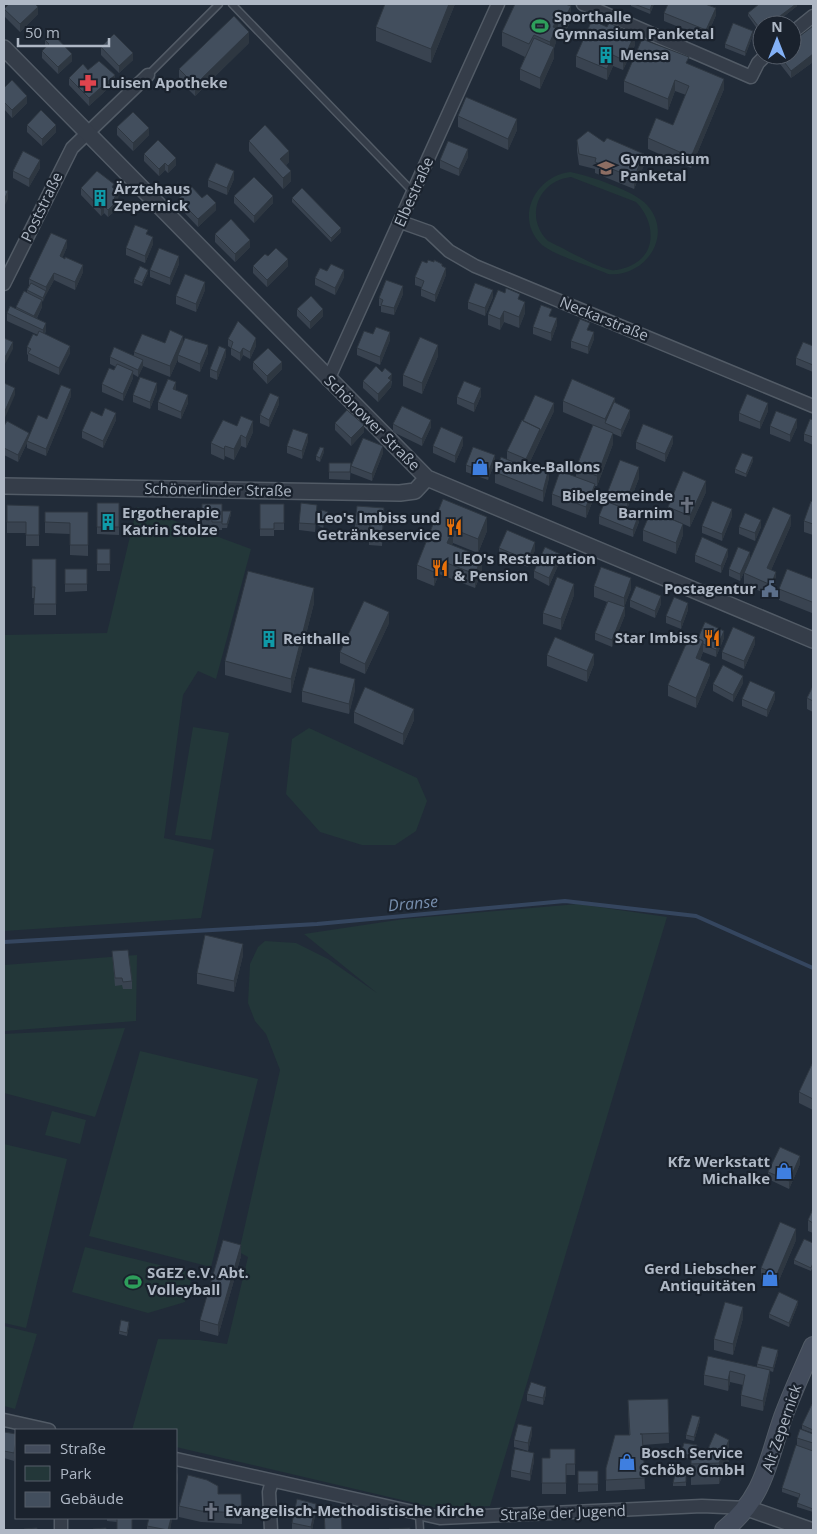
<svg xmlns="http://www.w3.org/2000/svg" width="817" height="1534" viewBox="0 0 817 1534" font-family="'Open Sans',sans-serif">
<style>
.green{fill:#233739;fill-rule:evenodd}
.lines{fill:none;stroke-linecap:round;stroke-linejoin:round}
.stream{stroke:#35465f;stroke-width:4}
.service-casing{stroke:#525b66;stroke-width:9}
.minor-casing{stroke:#525b66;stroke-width:15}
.tertiary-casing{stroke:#525b66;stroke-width:18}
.secondary-casing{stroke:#525b66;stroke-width:20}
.service{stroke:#353d49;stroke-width:6}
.minor{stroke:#353d49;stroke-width:12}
.tertiary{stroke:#353d49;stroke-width:15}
.secondary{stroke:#434c5c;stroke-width:18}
.wall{fill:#394350}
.shaded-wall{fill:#2e3741}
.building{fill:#424e5d;stroke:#2e3741}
.labels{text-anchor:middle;stroke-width:4.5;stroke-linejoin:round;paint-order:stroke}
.poi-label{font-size:15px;font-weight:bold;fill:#afb8c5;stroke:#1a222d;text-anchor:start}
.street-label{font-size:15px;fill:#afb8c5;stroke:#1a222d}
.water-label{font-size:16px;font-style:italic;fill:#778ead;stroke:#1a222d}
</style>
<rect width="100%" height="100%" fill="#212b38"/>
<!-- green -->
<path class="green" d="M570,172C588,175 635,191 647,205C675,236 644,278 608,274C593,267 551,254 541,244C514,217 536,176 570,172ZM571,177L636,202C655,221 658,254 630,266C625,268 617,271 611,270C594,266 565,249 548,241C524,217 538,181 571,177Z
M137,507L251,549L216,679L198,671L183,695L164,838L214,849L201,918L4,931V635L107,633Z
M193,727L229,733L211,840L175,835Z
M309,728L417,778L427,801L416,831L395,845H362L320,832L286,794L292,739Z
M578,904L667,917L490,1506L436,1508L176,1447V1430H132L158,1339L199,1340L227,1344L248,1257L239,1252L280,1070L266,1034L255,1021L248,1003L250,964L258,947L265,941L296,943L328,959L377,993L304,934L404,919Z
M137,955L136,1021L4,1031V965Z
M125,1028L95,1117L4,1093V1034Z
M140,1051L258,1079L211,1267L89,1236Z
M52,1111L86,1120L80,1144L45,1135Z
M4,1144L67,1159L26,1328L4,1323Z
M85,1247L193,1273L185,1302L148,1313L72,1292Z
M4,1326L37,1334L15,1409L4,1406Z"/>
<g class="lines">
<!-- stream -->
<path class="stream" d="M4,942L317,924L565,901L696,916L813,968"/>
<!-- service casing -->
<g class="service-casing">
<path id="service" d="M232,4L413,192
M148,75L219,4
M419,1514L420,1530"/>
</g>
<!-- minor casing -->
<g class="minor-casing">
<path id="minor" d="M583,4L751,77L758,63L766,55
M792,33L813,16
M401,222L429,232L449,251L475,266L813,406
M4,284L72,148L148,75
M328,380L498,4
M4,1420L49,1430
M176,1459L440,1518L702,1506L747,1508
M61,1518V1530
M271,1530L269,1492L272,1481"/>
</g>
<!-- tertiary casing -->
<g class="tertiary-casing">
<path id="tertiary" d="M4,48L427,478L813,640
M4,486L400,493L415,491L427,478
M747,1508L810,1530"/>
</g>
<!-- secondary casing -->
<g class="secondary-casing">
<path id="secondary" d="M724,1530C765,1496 767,1463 783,1417C792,1393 803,1369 813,1346"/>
</g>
<!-- service -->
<use href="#service" class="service"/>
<!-- minor -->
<use href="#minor" class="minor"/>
<!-- tertiary -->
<use href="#tertiary" class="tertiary"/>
<!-- secondary -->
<use href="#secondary" class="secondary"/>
</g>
<!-- wall -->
<path class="wall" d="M455,4L431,63L376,41V27Z
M515,4L571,21L564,34L558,31L556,35V42L554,48V58L540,89L520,80V69L525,57L502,46V32Z
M631,4H654L650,14L631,6Z
M797,4V6L773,25H762L761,34L748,16V13Z
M4,9L38,14L20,32L4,16Z
M664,13L716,15L706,38L664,21Z
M813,26V62L791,78L777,60V55H792Z
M753,35L745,56L725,48V44Z
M45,40L72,61L58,74L42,58V51L45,48Z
M249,43L195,96L179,80V69Z
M635,45L623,70L613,66L607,80L576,67V56Z
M101,47L133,60L119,73L101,55Z
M689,64L724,89L691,168L648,149V138L673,125L686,95L675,91L668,110L624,92V81Z
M69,78L115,82L89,106L69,85Z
M4,88L27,103L12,118L4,109Z
M458,116L517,130L508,150L458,127Z
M27,125L56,132L42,146L27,132Z
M117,127L149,135L133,151L117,135Z
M577,140L604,142L644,165L634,189L595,173V169L579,165L577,151Z
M249,141L289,162L286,165L291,181L283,189L249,151Z
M144,154L176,165L168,173L165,170L159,176L144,161Z
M468,157L459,176L440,168V160Z
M40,168L29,187L13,178V171Z
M234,179L227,195L208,187V180Z
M81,188L114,189L119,201L117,202V209L108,217L104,213L101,216L81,195Z
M234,196L273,203L254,223L234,203Z
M202,198L216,210L198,227L178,206V199Z
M292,198L341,232L331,242L292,202Z
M148,234L153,244L145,263L126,255V248Z
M215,234L250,247L235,262L215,242Z
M67,247L62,258L83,272L75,290L54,280L42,302V307L37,318L46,330L45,334L70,353L59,375L28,361V355L27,354V347L38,335L7,321V313L16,309V307L27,292V290L29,286V279Z
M268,256L288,266L267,287L253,273V266Z
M427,263L442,266L446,275L435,302L421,296V287L415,285V277Z
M179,264L170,285L150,277V270Z
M327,271L344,277L335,295L315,285V278Z
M148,273L142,286L134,283V279Z
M205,290L196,312L176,304V296Z
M403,294L394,315L381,312V306H379V298Z
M493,297L485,316L468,309V302Z
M520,300L525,313L519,328L504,322L500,330L488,325V314Z
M297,309L323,316L310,329L297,316Z
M552,316L557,325L551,341L533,334V327Z
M590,330L594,339L588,354L571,348V341Z
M373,334L390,340L380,365L357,355V348Z
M228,339L256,346L250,359L243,355L240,361L231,355V348L228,346Z
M183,342L208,353L200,372L178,362V359L170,377L143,366L138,377L133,374V378L123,401L102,392V384L114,370L116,367L110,364V357L134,356V352L165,343Z
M813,346V372L796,365V358Z
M226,356L217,380L210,377V369Z
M438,356L422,394L403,386V375Z
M253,362L282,369L267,384L253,369Z
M363,381H392L391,387L378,402L363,388Z
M176,389L175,390L188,403L181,419L158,410V402Z
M157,391L150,409L133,402V395Z
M71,396L46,456L27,448V443L18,462L4,455V426L29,436Z
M481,396L474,412L457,404V397Z
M563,401L630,417L621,437L563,412Z
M279,404L269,427L260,423V415Z
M554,411L527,468L549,478L543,502L495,483V472L507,460V451L523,421Z
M768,411L760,429L739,421V413Z
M102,416L116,420L103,448L82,438V431Z
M813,420V445L804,441V434Z
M335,423L364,432L351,446L335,430Z
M393,424L431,427L422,446L393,432Z
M770,426L797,427L790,442L770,434Z
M253,432L246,448L241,446L234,460L225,456L224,460L211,454V443Z
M308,441L302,459L287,453V446Z
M636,442L673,443L665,462L636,449Z
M613,444L597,486H595V495L586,518L552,505V494L576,477V468Z
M463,445L455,463L433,453V446Z
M324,452L320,462L316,460V456Z
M383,453L372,481L351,473V466Z
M753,461L746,477L735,473V469Z
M495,462L488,480L466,472V465Z
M329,463H351L350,480L329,479Z
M639,478L627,509L608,502V491Z
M706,492L690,527L668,517V507Z
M443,499L487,531L478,553L453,543L452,545L482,571L475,588L439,574L434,586L417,579V565Z
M813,502V535L804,532V521Z
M97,503H119V535L97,534Z
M202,504L231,514L227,528H222V530H212V526H202Z
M260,504H284V530H274V536H260Z
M7,505L39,506V546H26V533H7Z
M45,512H88V556L70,555V534L45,533Z
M317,512L315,532L299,530V523Z
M384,515L382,546L369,545V532L355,531V524Z
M328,516L323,528L317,525V522Z
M599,516L639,522L633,537L599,524Z
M732,516L722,541L702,533V526Z
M791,525L771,570L776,583L771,596L744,584V573Z
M739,527H761L755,541L739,534Z
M643,530L683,535L676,554L643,541Z
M499,548L535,550L528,567L499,555Z
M97,549H110V571H97Z
M695,555L728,556L721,573L695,562Z
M32,559H56V615H34V598H32Z
M750,559L740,581L729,576V569Z
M560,561L549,586L534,578V571Z
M65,569H87V591L65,592Z
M813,579L812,613L779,600V589Z
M594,586L631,589L624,607L625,615L612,647L595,640V633L607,602L594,597Z
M574,595L561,630L543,624V613Z
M630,600L661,604L655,618L630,607Z
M314,603L291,693L225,675V661Z
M688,610L681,629L666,623V616Z
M389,623L365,674L340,663V652Z
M698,638H724L716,657L703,652L700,660L710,675L696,708L668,696V685Z
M755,644L744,669L722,659V652Z
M547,655L594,664L587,682L547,666Z
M743,683L733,702L713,691V684Z
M813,686V712L807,709V698Z
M355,690L349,714L302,702V691Z
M742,699H775L767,717L742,706Z
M354,712L414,720L403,745L354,723Z
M112,951L132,981V989H123L122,985L115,986Z
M243,955L234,992L197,984V973Z
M813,1062V1110L799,1103V1092Z
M800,1164L789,1189L768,1179V1172Z
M813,1209V1233L808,1231V1220Z
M796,1240L777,1285L761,1279V1268Z
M813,1243V1266L811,1271L794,1264V1260Z
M241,1256L218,1336L200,1331V1320Z
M798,1304L789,1327L769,1318V1314Z
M743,1318L733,1355L714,1350V1339Z
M129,1325L127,1336L119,1334V1331Z
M778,1354L773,1372L770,1371V1381L763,1411L741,1406V1395L743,1385L730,1382L728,1391L704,1385V1375L757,1367V1364Z
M527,1394H546L543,1405L527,1401Z
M668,1399L669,1443L643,1445L645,1489L606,1491V1468L629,1435L628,1400Z
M813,1405V1443V1433L802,1429V1425Z
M700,1421L694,1441L686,1439V1435Z
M4,1432L16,1434L14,1461L4,1458Z
M532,1434L528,1451L514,1447V1440Z
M797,1438L813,1443V1512L797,1507V1503L799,1498L782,1492V1488L797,1445Z
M575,1449V1475H566V1494H542V1458H550Z
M697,1450L729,1461L719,1484L691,1485V1459L681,1457V1453Z
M534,1461L530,1481L511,1477V1470Z
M686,1467V1486H673V1483Z
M578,1471H598V1491L578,1492Z
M218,1494L242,1513V1524L201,1522L179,1517V1506Z
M316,1511L312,1530H292V1523Z
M107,1518H132L117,1522L107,1521Z
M172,1518L170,1530H147V1526Z"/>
<!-- shaded-wall -->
<path class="shaded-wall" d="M449,4H455L431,63V49Z
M652,4H654L650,14V10Z
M796,4H797V6L773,25H768Z
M571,6V21L564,34V20Z
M38,7V14L20,32V24Z
M716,8V15L706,38V30Z
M558,17V31L556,35V42L554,48V58L540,89V78L550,55V42L553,27Z
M753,31V35L745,56V52Z
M249,32V43L195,96V85Z
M635,34V45L623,70V60Z
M133,53V60L119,73V66Z
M72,54V61L58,74V67Z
M813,54V62L791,78V71Z
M613,55V66L607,80V69Z
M115,75V82L89,106V98Z
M724,79V89L691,168V157Z
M675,80V91L668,110V99Z
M27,96V103L12,118V110Z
M517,119V130L508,150V139Z
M56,125V132L42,146V139Z
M149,128V135L133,151V143Z
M468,149V157L459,176V169Z
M289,151V162L280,170V159Z
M644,154V165L634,189V178Z
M176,158V165L168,173V166Z
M40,160V168L29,187V179Z
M165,163V170L159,176V169Z
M234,171V179L227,195V188Z
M291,171V181L283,189V178Z
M8,191V199L4,207V200Z
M119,193L117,209L108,217V210L114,198Z
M273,196V203L254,223V216Z
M216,203V210L198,227V219Z
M104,206V213L101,216V209Z
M341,228V232L331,242V238Z
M153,237V244L145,263V256Z
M67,240V247L60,264V256Z
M250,240V247L235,262V254Z
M179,256V264L170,285V278Z
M288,259V266L267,287V280Z
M83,265V272L75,290V282Z
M446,268V275L435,302V295Z
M148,270V273L142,286V283Z
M344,270V277L335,295V288Z
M54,273V280L46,295V287Z
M205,282V290L196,312V304Z
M403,286V294L394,315V308Z
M493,290V297L485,316V308Z
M46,291V295L43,302V298Z
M42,300V307L34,323V316Z
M525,302V313L519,328V317Z
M323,309V316L310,329V322Z
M504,311V322L500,330V319Z
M557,318V325L551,341V333Z
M46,323V330L43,337V330Z
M390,332V340L380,365V357Z
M594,332V339L588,354V347Z
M183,336V346L178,355V359L170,377V366Z
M256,338V346L250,359V352Z
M13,342V349L4,366V359Z
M208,345V353L200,372V364Z
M438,345V356L422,394V383Z
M70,346V353L59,375V368Z
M243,348V355L240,361V353Z
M226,349V356L217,380V372Z
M143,360V367L138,377V370Z
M282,362V369L267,384V376Z
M133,371V378L123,401V394Z
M392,374L391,387L378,402V394L388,378Z
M176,382V389L173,396V389Z
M157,383V391L150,409V402Z
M15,388V395L4,420V413Z
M481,388V396L474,412V404Z
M71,389V396L46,456V449Z
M188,395V403L181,419V412Z
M279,397V404L269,427V420Z
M615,398V409L605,423V419Z
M554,403V411L526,470V459L540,429Z
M768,403V411L760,429V422Z
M630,410V417L621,437V430Z
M116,413V420L103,448V441Z
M797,419V427L790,442V435Z
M431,420V427L422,446V439Z
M253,421V432L246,448V438Z
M364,425V432L351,446V438Z
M29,433V440L27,441V443L18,462V455Z
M613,433V444L597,486V476Z
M308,434V441L302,459V451Z
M241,435V446L234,460V449Z
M673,436V443L665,462V454Z
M463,437V445L455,463V456Z
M225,446V456L224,460V449Z
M383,446V453L372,481V474Z
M324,448V452L320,462V458Z
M495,455V462L488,480V473Z
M753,457V461L746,477V474Z
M639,467V478L627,509V499Z
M549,468V478L543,502V491Z
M706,481V492L690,527V516Z
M595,484V495L586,518V507Z
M317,505V512L315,532V524Z
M732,509V516L722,541V534Z
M231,511V514L227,528V524Z
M328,512V516L323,528V524Z
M639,514V522L633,537V530Z
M791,515V525L767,579V568Z
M487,517V531L478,553V539Z
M761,520V527L755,541V533Z
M683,524V535L676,554V543Z
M453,529V543L447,557V543Z
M535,542V550L528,567V560Z
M728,549V556L721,573V566Z
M750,552V559L740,581V574Z
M560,554V561L549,586V578Z
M482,557V571L475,588V574Z
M439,560V574L434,586V572Z
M776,572V583L771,596V585Z
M631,578V589L624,608V598Z
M574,584V595L561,630V619Z
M314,588V603L291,693V679Z
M661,596V604L655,618V611Z
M813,601V611L812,613V602Z
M688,603V610L681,629V622Z
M625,607V615L612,647V640Z
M389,612V623L365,674V664Z
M724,631V638L716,657V650Z
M755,637V644L744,669V661Z
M703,641V652L696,669V658Z
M594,654V664L587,682V671Z
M710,664V675L696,708V698Z
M743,676V683L733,702V695Z
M355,679V690L349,714V704Z
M775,692V699L767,717V710Z
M414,709V720L403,745V734Z
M243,944V955L234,992V981Z
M800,1156V1164L789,1189V1181Z
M796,1229V1240L777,1285V1274Z
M241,1245V1256L218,1336V1325Z
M798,1301V1304L789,1327V1323Z
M743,1307V1318L733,1355V1344Z
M778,1350V1354L773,1372V1368Z
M770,1370V1381L763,1411V1401Z
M730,1371V1382L728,1391V1380Z
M546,1387V1394L543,1405V1398Z
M700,1417V1421L694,1441V1437Z
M532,1427V1434L528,1451V1443Z
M729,1440V1461L719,1484V1463Z
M16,1441V1449L14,1461V1453Z
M534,1453V1461L530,1481V1474Z
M178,1472V1479L176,1486V1478Z
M316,1504V1511L312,1530H311V1527Z
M171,1518H172V1520L170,1530H168Z"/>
<!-- building -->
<path class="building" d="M9,4H35L38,7L20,24L4,9Z
M385,4H449L431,49L376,27Z
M515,4H565L571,6L564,20L558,17L553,27L556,28L550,42L534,35L529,44L502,32Z
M634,4H652L650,10Z
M668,4H705L716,8L706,30L664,13Z
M759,4H796L768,25H762L761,30L748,13Z
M234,16L249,32L195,85L179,69Z
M592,20L607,27L609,23L635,34L623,60L613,55L607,69L576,56Z
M733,23L753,31L745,52L725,44Z
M813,26V54L791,71L779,55H792V42Z
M52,33L72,54L58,67L42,51L49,44L45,40Z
M114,34L133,53L119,66L101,47Z
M534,38L554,47L540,78L520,69Z
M642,39L689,57L686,63L724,79L691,157L648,138L656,118L673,125L689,86L675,80L668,99L624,81Z
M99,61L115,75L89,98L69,78L83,64L88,70Z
M12,80L27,96L12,110L4,102V88Z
M466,97L517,119L508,139L458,116Z
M41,110L56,125L42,139L27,125Z
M133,112L149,128L133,143L117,127Z
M265,125L289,151L280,159L291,171L283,178L249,141Z
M588,131L604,142L607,138L644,154L634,178L595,162L596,158L579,154L577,140Z
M158,140L176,158L168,166L165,163L159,169L144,154Z
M448,141L468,149L459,169L440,160Z
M23,151L40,160L29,179L13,171Z
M216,163L234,171L227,188L208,180Z
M97,171L114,184L112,187L119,193L114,198L117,201L108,210L104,206L101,209L81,188Z
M254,177L273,196L254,216L234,196Z
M191,186L202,198L207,194L216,203L198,219L178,199Z
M302,188L341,228L331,238L292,198Z
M4,190L8,191L4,200Z
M231,219L250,240L235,254L215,234Z
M135,225L148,230L146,234L153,237L145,256L126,248Z
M51,233L67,240L60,256L65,259V257L83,265L75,282L54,273L46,287L29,279Z
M159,248L179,256L170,278L150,270Z
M276,248L288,259L267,280L253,266L265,254L268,256Z
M428,260L434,262V260L442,264V266L446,268L435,295L421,289L424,281L415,277L422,261L427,263Z
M331,264L344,270L335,288L315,278L320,268L327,271Z
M140,266L148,270L142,283L134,279Z
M185,274L205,282L196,304L176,296Z
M386,280L403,286L394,308L381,305L383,300L379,298Z
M31,283L46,291L43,298L27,290Z
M475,283L493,290L485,308L468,302Z
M506,288L520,294L518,299L525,302L519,317L504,311L500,319L488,314L498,290L505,293Z
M24,291L42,300L34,316L16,307Z
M311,296L323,309L310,322L297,309Z
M541,305L552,309L549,316L557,318L551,333L533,327Z
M10,306L46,323L43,330L7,313Z
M580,319L590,323L587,330L594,332L588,347L571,341Z
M238,321L256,338L250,352L243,348L240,353L231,348L233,342L228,339Z
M376,327L390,332L380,357L357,348L364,331L373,334Z
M170,330L183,336L170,366L134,352L142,334L165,343Z
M39,331L70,346L59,368L28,353L31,349L27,347L33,334L37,336Z
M420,337L438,345L422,383L403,375Z
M4,338L13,342L4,359Z
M185,338L208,345L200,364L178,355Z
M803,342L813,346V365L796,358Z
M219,346L226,349L217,372L210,369Z
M114,347L143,360L138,370L110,357Z
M268,348L282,362L267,376L253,362Z
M117,364L133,371L123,394L102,384L109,368L114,370Z
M376,366L382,372L385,368L392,374L388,378L391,380L378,394L363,381Z
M140,377L157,383L150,402L133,395Z
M168,379L176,382L173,389L188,395L181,412L158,402Z
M572,379L615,398L605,419L563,401Z
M464,381L481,388L474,404L457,397Z
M4,383L15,388L4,413Z
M61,385L71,389L46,449L27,441L38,415L47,419Z
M270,393L279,397L269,420L260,415Z
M747,394L768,403L760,422L739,413Z
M535,395L554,403L540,432V429L523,421Z
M614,402L630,410L621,430L605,423Z
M402,406L431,420L422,439L393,424Z
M105,408L116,413L103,441L82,431L91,411L102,416Z
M347,410L364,425L351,438L335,423Z
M776,411L797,419L790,435L770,426Z
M241,416L253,421L246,438L241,435L234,449L225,446L224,449L211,443L223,420L237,426Z
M810,419L813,420V437L804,434Z
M522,420L540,429L526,459L507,451Z
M7,421L29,433L18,455L4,448V426Z
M643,424L673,436L665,454L636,442Z
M593,425L613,433L597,476L576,468Z
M441,427L463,437L455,456L433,446Z
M293,429L308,434L302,451L287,446Z
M363,438L383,446L372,474L351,466Z
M320,447L324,448L320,458L316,456Z
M473,447L495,455L488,473L466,465Z
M742,453L753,457L746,474L735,469Z
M501,457L533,470L535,463L549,468L543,491L495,472Z
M620,460L639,467L627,499L608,491Z
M329,463H351L350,472H329Z
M560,471L595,484L586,507L552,494Z
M683,471L706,481L690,516L668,507Z
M443,499L487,517L478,539L453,529L447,543L482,557L475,574L439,560L434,572L417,565Z
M605,501L639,514L633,530L599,516Z
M712,501L732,509L722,534L702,526Z
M811,501L813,502V524L804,521Z
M97,503H119V527H97Z
M301,503L317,505L315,524L299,523Z
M202,504H222V522H212V519H202Z
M260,504H284V523H274V529H260Z
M7,505L39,506V535H26V522H7Z
M357,506L384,508L382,539L369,538L370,525L355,524Z
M773,507L791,515L767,568L776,572L771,585L744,573Z
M322,510L328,512L323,524L317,522Z
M222,511H231L227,524H222Z
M651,511L683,524L676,543L643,530Z
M45,512H88V545H70V523L45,522Z
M745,513L761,520L755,533L739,527Z
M507,530L535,542L528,560L499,548Z
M702,537L728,549L721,566L695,555Z
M545,547L560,554L549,578L534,571Z
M738,547L750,552L740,574L729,569Z
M97,549H110V564H97Z
M32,559H56V604H34L35,587H32Z
M601,567L631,578L624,598L594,586Z
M65,569H87V584H65Z
M787,569L813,579V601L812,602L779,589Z
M248,571L314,588L291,679L225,661Z
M557,577L574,584L561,619L543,613Z
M636,586L661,596L655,611L630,600Z
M674,597L688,603L681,622L666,616Z
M364,601L389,612L365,664L340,652Z
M608,601L625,607L612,640L595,633Z
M705,622L724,631L716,650L703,644V641L698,638Z
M733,627L755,637L744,661L722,652Z
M690,635L703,641L696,658L710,664L696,698L668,685Z
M555,637L594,654L587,671L547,655Z
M723,665L743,676L733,695L713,684Z
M309,667L355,679L349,704L302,691Z
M750,681L775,692L767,710L742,699Z
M813,686V701L807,698Z
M365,687L414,709L403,734L354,712Z
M205,935L243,944L234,981L197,973Z
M128,950L132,981L123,982L122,978H115L112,951Z
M813,1062V1099L799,1092Z
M780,1147L800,1156L789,1181L768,1172Z
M813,1209V1223L808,1220Z
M780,1222L796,1229L777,1274L761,1268Z
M804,1239L813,1243V1263L811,1268L794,1260Z
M223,1240L241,1245L218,1325L200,1320Z
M779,1292L798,1301L789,1323L769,1314Z
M725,1302L743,1307L733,1344L714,1339Z
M121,1320L129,1322L127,1333L119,1331Z
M762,1346L778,1350L773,1368L757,1364Z
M708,1356L770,1370L763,1401L741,1395L745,1375L730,1371L728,1380L704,1375Z
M531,1382L546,1387L543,1398L527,1394Z
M668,1399L669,1433L640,1434H642L645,1478L606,1480V1468L615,1435H630L628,1400Z
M812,1404L813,1405V1430L802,1425Z
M692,1415L700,1417L694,1437L686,1435Z
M518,1424L532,1427L528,1443L514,1440Z
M800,1429L813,1434V1443L797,1438Z
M4,1432L16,1434V1441L14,1453L4,1451Z
M715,1433L729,1440L719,1463L691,1464V1450L708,1449Z
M684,1443L697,1445L696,1450H691V1456L681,1453Z
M796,1445L813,1451V1509L797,1503L800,1494L782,1488Z
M515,1449L534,1453L530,1474L511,1470Z
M550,1449H575V1464H566V1483H542V1458H550Z
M677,1466L686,1467V1482L673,1483Z
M578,1471H598V1484H578Z
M188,1475L207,1480L218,1486V1494H241L242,1513L201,1511L179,1506Z
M297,1499L316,1504L311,1527L292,1523Z
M341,1510L342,1530H325L324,1511Z
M117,1518H132V1530H117Z
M149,1518H171L168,1530L147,1526Z
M37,1528V1530H24V1529Z
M106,1528V1530H93V1529Z
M410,1528V1530H389V1529Z"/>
<!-- icons -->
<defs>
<g id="stadium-bare" transform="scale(1.35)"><path d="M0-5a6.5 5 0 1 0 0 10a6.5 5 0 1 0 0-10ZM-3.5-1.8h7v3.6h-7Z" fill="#2e9e5b" stroke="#1a222d" stroke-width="2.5" paint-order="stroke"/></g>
<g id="building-bare" transform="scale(1.35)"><path d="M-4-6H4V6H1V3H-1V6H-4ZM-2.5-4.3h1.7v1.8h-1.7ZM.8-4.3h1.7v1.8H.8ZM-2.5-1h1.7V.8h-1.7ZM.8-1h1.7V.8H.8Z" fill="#0f9aa8" stroke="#1a222d" stroke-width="2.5" paint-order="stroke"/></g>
<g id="pharmacy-bare" transform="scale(1.35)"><path d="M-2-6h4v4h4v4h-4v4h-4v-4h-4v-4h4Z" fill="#e0444e" stroke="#1a222d" stroke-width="2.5" paint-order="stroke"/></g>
<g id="school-bare" transform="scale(1.35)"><path d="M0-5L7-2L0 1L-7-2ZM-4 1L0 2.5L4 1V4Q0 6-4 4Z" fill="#8d6e63" stroke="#1a222d" stroke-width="2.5" paint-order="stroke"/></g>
<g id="shop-bare" transform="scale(1.35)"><path d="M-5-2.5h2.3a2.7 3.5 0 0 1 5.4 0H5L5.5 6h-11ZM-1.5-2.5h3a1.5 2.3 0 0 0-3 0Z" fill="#3f7fe0" stroke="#1a222d" stroke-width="2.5" paint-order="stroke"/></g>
<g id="church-bare" transform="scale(1.35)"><path d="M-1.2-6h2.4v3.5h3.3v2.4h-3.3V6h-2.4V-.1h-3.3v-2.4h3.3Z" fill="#6b7280" stroke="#1a222d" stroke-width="2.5" paint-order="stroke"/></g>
<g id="restaurant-bare" transform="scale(1.35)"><path d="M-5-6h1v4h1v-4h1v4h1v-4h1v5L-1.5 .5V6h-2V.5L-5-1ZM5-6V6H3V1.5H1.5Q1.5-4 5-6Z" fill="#e8710a" stroke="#1a222d" stroke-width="2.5" paint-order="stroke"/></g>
<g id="civic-bare" transform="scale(1.35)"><path d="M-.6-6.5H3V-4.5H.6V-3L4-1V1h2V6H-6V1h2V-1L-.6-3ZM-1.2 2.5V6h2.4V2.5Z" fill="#5c6f8a" stroke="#1a222d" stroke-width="2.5" paint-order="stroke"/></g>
</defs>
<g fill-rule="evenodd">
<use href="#stadium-bare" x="540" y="26"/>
<use href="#building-bare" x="606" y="55"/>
<use href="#pharmacy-bare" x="88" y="83"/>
<use href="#school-bare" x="606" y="168"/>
<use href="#building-bare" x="100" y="198"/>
<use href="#shop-bare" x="480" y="467"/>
<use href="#church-bare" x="687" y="505"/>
<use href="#building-bare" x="108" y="522"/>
<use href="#restaurant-bare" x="454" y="527"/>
<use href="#restaurant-bare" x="440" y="568"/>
<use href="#civic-bare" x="770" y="589"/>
<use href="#restaurant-bare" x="712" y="638"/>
<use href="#building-bare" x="269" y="639"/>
<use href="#shop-bare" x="784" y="1171"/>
<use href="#shop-bare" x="770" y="1278"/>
<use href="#stadium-bare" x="133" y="1282"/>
<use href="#shop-bare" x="627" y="1462"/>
<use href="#church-bare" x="211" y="1511"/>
</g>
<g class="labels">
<!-- poi labels -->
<g class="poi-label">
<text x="554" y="22">Sporthalle<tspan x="554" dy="17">Gymnasium Panketal</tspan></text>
<text x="620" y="60">Mensa</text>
<text x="102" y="88">Luisen Apotheke</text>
<text x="620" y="164">Gymnasium<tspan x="620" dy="17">Panketal</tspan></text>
<text x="114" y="194">Ärztehaus<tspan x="114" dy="17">Zepernick</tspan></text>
<text x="494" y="472">Panke-Ballons</text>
<text x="673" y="501" text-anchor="end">Bibelgemeinde<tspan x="673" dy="17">Barnim</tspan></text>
<text x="122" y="518">Ergotherapie<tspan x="122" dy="17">Katrin Stolze</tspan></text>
<text x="440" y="523" text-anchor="end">Leo's Imbiss und<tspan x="440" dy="17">Getränkeservice</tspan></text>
<text x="454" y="564">LEO's Restauration<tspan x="454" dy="17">&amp; Pension</tspan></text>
<text x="756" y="594" text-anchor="end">Postagentur</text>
<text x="698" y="643" text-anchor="end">Star Imbiss</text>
<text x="283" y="644">Reithalle</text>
<text x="770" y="1167" text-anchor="end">Kfz Werkstatt<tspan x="770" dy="17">Michalke</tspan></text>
<text x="756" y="1274" text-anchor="end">Gerd Liebscher<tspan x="756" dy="17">Antiquitäten</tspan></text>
<text x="147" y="1278">SGEZ e.V. Abt.<tspan x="147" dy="17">Volleyball</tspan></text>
<text x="641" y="1458">Bosch Service<tspan x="641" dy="17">Schöbe GmbH</tspan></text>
<text x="225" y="1516">Evangelisch-Methodistische Kirche</text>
</g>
<!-- street labels -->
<g class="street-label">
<text transform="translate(414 192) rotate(-66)" y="5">Elbestraße</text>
<text transform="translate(42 207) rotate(-64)" y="5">Poststraße</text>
<text transform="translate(604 319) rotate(22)" y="5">Neckarstraße</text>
<text transform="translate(372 423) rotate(45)" y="5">Schönower Straße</text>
<text transform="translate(218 490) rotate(1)" y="5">Schönerlinder Straße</text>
<text transform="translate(782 1428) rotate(-71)" y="5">Alt Zepernick</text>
<text transform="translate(563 1513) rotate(-2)" y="5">Straße der Jugend</text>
</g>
<!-- water labels -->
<g class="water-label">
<text transform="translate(413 903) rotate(-5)" y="6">Dranse</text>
</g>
</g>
<!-- border -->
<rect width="817" height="1534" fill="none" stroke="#afb8c5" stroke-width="10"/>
<!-- legend -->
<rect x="15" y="1429" width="162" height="90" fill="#1a222d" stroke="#565e6a"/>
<rect x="25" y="1445" width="25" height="8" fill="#434c5c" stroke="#565e6a"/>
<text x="60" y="1454" font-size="15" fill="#afb8c5">Straße</text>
<rect x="25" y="1466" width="25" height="15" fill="#233739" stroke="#565e6a"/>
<text x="60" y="1479" font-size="15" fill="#afb8c5">Park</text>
<rect x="25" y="1492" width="25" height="15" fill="#424e5d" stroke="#565e6a"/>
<text x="60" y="1504" font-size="15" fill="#afb8c5">Gebäude</text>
<!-- north arrow -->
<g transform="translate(777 40)"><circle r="24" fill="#1a222d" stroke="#565e6a"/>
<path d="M0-4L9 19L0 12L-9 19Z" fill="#83b1f6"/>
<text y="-8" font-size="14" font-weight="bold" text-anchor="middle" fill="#afb8c5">N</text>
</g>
<!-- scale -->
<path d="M18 38v8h91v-8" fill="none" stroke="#afb8c5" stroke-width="2.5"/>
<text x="25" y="38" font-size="15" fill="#afb8c5" stroke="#1a222d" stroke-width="4" paint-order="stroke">50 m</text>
</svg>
